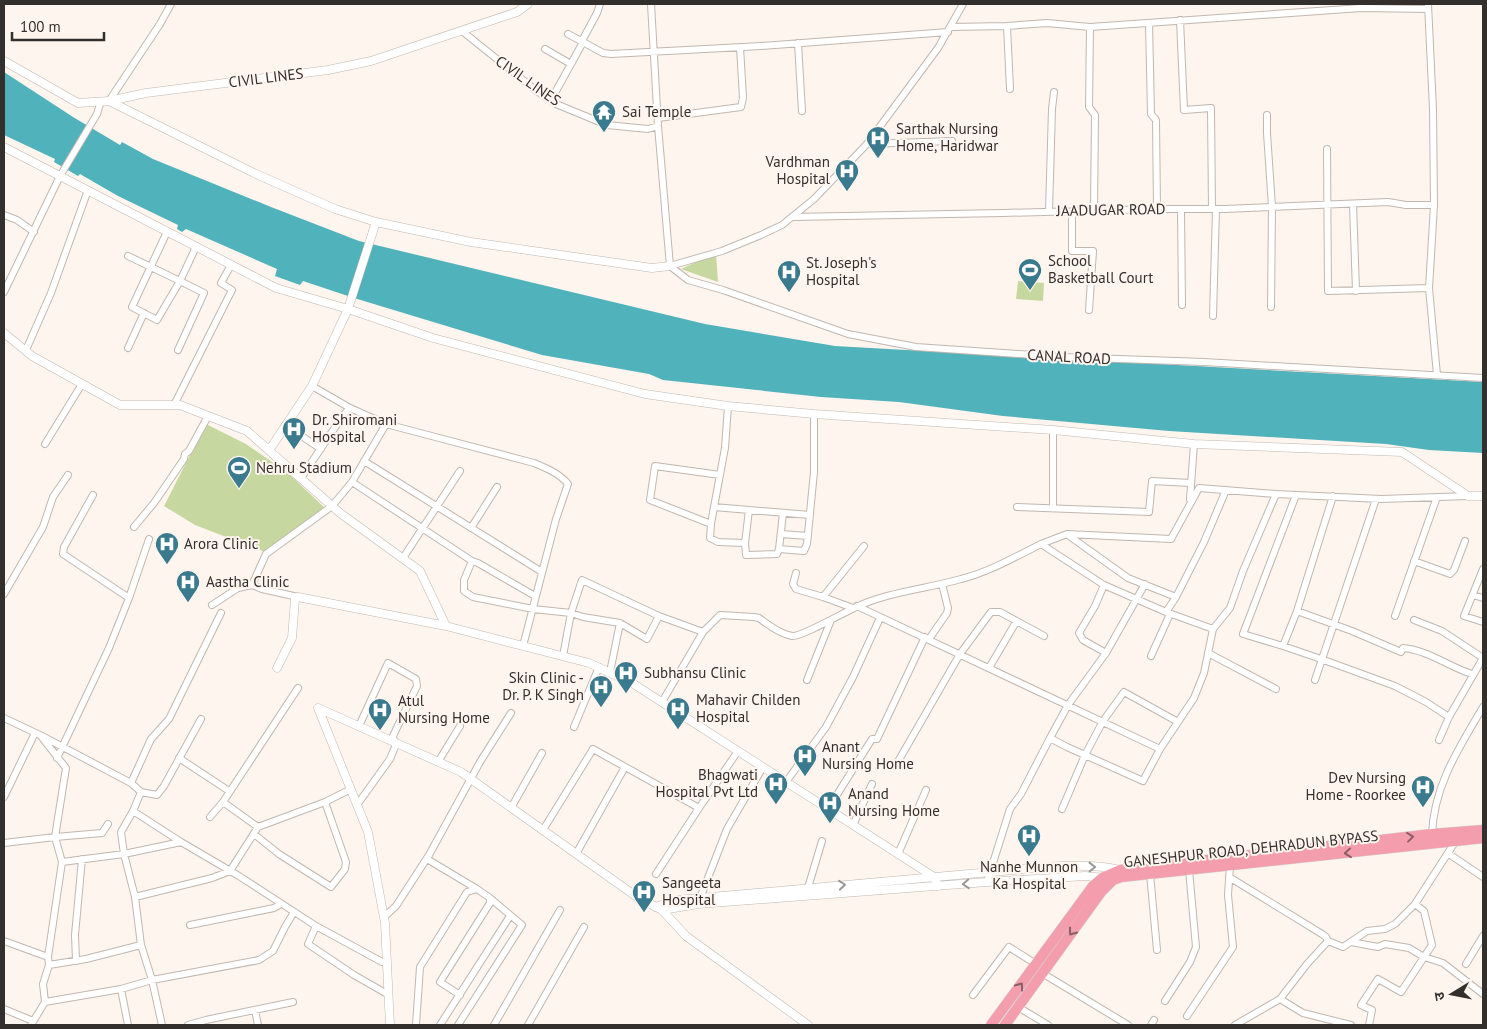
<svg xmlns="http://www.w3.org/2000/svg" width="1487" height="1029" viewBox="0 0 1487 1029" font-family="'PT Sans','Noto Sans Devanagari',sans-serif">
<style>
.green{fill:#c6d89f}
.water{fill:#50b2ba}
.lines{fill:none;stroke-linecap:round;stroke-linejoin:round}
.minor-casing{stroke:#c1b7af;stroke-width:8}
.tertiary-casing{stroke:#c1b7af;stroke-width:9}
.primary-casing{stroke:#d6d5d5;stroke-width:11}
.minor{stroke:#fff;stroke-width:6}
.tertiary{stroke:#fff;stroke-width:8}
.primary{stroke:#f49dac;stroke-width:10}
.oneway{stroke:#8a6066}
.oneway2{stroke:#999796}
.labels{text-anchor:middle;stroke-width:4;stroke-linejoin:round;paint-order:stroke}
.street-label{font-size:15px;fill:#332f2c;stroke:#fef5ef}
.poi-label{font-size:15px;fill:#332f2c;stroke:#fef5ef;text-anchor:start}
</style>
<rect width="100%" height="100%" fill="#fef5ef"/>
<!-- green -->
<path class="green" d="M716,253L718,282L681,269Z
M1018,281L1044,283L1043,301L1016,299Z
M206,424L246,444L288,473L327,510L265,552L195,525L164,506Z"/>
<!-- water -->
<path class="water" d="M4,72L73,117L120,145L122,142L153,159L271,207L359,241L705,324L835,346L1483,382V453L1429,450L1386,444L1169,431L1003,416L899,402L821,397L663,380L649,374L542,355L354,298L303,281L300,285L275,276L277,269L186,229L182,232L177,229L178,225L118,196L80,174L78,176L54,162L55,159L4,135Z"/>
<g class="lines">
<!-- minor casing -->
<g class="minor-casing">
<path id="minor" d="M600,4L597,13L583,39V42L603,53L611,54L761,46L948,32
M651,4L658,126L670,266
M1428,4L1433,109L1434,205L1429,288L1437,375
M1180,20L1184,110L1211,108L1212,209
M1149,23L1151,114L1156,120L1157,209
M1007,26L1010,89
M950,27L1007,26L1047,23L1090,27L1361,8L1428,9
M1090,27L1089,107L1095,115L1094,210
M462,31L538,92L556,104L607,125L648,129L658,126
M568,34L583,42L571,64
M798,43L802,111
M545,49L571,64L551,100
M109,101L160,24L171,4
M1267,115V133L1272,207L1271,307
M658,118L741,107L743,98L740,47
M867,144L952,141
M1327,149L1328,291L1429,288
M1353,204L1356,291
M1181,209L1182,305
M1049,211L1052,109L1054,92
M1072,211V251H1093L1089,310
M4,215L17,220L34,232
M792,217L1003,213L1157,209H1225L1388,202L1406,205H1434
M128,256L180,281L157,320L132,307L166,234
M670,266L688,280L723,290L848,334L916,347L1062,357L1204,362L1483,378
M670,266L722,251L761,235L782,225L814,199L867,144L938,48L963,4
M4,292L60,176L97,114L101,101
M1213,316L1216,209
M128,348L144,313
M26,350L51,293L88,190
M178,350L204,293L180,281L196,247
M312,386L350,408L386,424L534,463C546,468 559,473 568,484L556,519L523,646
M174,405L232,290L221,283L231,265
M728,406L725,448L714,507L810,515
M285,425L321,449
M1053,430V508
M45,444L82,384
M364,461L542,572
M301,478L344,414L350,408
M352,482L472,561L478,563L535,596
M93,495L64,547L63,554L129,598
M1296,495L1243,634L1283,646L1297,611L1352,631L1401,652L1403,648C1428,650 1449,667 1472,674
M1190,499L1194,444
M714,507L711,524L650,500L655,466L720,475
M1017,507L1149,512L1152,481L1191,483
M711,524L710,538L718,542L745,543L749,510
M134,527L154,503L184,459L185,454L189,451L208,416
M471,528L497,487
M781,534L808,536
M1068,535L1128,578L1176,597L1204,542L1226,490
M745,543L746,555L777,554L779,549L783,513
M1041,544L1067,534L1171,539L1199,488L1276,494
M779,549L804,551L807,544L814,472V414
M403,558L460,471
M472,561L464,580V591L473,597L533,609L571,613L583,617L620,623
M1414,561L1450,574L1454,570L1465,541
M1483,569L1464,616L1483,622
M796,573L793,584L796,589L823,597
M252,585L266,554L332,506L352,482L386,424
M1104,585L1095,606L1079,633L1083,640L1106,653
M4,594L43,527L53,497L68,475
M1473,595L1483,598
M212,605L238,588L252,585L262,589L298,597
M857,606L1160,749L1143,781L1067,747L1050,738L1021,794L1010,809L987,882
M853,608L823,597L864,546
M1297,611L1333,496
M1395,616L1437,497
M1414,620L1442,631L1483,658L1449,717L1439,740
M929,639L947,613L948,608L942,584
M1283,646L1321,659L1395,686L1426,702L1449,717
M1208,653L1276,689
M563,656L571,613L582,580L659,616
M1151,656L1170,614L1166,612L1176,597
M989,668L1016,622
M610,672L620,623L647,639L659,616L703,632L720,615L754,617L759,618C768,625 780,634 792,636C801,637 843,613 854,608C887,592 926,589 961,579C989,572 1015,557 1041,544L1104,585L1166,612L1213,629
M807,680L831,620
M1315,680L1376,499
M662,702L703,632
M4,718L40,735L66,768L55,837L4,843
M574,727L599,667
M42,736L131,783
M1050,738L1068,705L1106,653L1145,584
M1160,749L1194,698L1204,673L1213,629L1230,608L1243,571L1276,494L1381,499L1468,496
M57,758L109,648L129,598L149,539
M179,758L229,791
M438,762L460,726
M896,765L960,654L991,612H1000L1044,636
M786,782L826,727L853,677L880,618
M141,792L157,795L164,786L201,719
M4,797L35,733
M223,802L258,827
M357,805L390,759L395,747L393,736L417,686L416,679L388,663L359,726
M511,808L542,753
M828,809L872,739H877L925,637
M1062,809L1085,755L1103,721L1124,692L1178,722
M133,811L141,792L131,783L151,739L169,719L221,613
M210,817L223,802L298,688
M108,824L102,833L55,837L62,862L124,854L121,832L133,811L181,842L239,876L316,926L308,944L354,975L389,995
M853,825L872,784
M543,830L593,749L699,808
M254,834L279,854L331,887L345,869L346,862L325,802
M1432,834C1434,785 1459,748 1483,707
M576,854L625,767
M898,854L926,790
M1449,854L1483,877
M427,859L477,889
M656,874L699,808L738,751
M1150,874L1157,950
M1229,877L1322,934L1326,937L1328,941L1307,964L1280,999
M807,891L822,841
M135,897L212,878L230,871L258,827L325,802L351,789
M699,901L727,829L763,767
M384,917L396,906L429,855L480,762L511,713
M190,925L274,908L281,904
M316,926L382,962H387
M4,941L48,957L49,965L86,959L141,945
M1328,941L1343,947L1367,931L1385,929L1395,924L1415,904L1455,842
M1351,942L1378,947L1385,944L1409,948L1424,957L1443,963L1483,994
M48,957L62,862
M76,961L75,935L82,859
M1466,964L1483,936
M1042,973L1128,1025
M121,989L128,1025
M973,995L1009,947L1036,964
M1165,1001L1190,962L1196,947L1189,870
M45,1002L121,989L152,980L259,960L273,951L285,927L294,912
M1018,1007L1048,1025
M4,1009L33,1021
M255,1010L258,1025
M1187,1016L1233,947L1228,895L1230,865
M31,1025L45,1002L43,984L49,965
M162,1025L152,980L141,945L135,897L124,854L181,842
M188,1025L206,1020L293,1002
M416,1025L420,967L467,892L477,889L490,898V903L440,982L460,995
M440,1025L510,916
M458,1025L522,925L490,898
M494,1025L560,910
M528,1025L584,927
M1151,1025L1154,1020
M1235,1025L1280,999L1303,1013L1351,1025
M1369,1025L1372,1010L1361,1005L1378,979L1401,992L1432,945L1424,911L1415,904"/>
</g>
<!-- tertiary casing -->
<g class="tertiary-casing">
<path id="tertiary" d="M4,61L78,103L109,101L146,93L328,70L371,61L517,12L528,4
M109,101L254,173L335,209L376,222L471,242L652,268L670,266
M4,147L276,288L348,309L433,338L645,394L728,406L814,414L1053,430L1194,444L1402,452L1468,496H1483
M4,333L32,356L120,405H180L247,431L340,513L420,571L446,626L589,663L632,683L934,877L938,886
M268,449L272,446L312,386L348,309L376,222
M277,668L292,638L295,599L298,597L446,626
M318,708L461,772L637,897L662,910L686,936L808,1025
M318,708L368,832L385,923L390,1025
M655,907L677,900L700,898C794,889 887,881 980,873C1021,870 1082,860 1120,870
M662,910L698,904L987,882L1085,876L1105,878"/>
</g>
<!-- primary casing -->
<g class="primary-casing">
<path id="primary" d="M991,1025L1093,886L1102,878L1120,870L1432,834L1483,830
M1005,1025L1101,892L1113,880L1121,877L1483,838"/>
</g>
<!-- minor -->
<use href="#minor" class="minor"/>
<!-- tertiary -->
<use href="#tertiary" class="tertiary"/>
<!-- primary -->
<use href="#primary" class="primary"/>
</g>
<!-- one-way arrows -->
<defs><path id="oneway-chevron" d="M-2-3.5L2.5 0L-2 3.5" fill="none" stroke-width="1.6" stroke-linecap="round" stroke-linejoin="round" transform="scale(1.25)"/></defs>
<g class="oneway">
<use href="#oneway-chevron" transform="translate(1410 837) rotate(-7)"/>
<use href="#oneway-chevron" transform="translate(1348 853) rotate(174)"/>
<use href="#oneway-chevron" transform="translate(1072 932) rotate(126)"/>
<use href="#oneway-chevron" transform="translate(1020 986) rotate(-54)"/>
</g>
<g class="oneway2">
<use href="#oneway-chevron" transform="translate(1092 867) rotate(-1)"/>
<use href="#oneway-chevron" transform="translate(966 884) rotate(176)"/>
<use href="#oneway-chevron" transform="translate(842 885) rotate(-5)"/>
</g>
<!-- icons -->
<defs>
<g id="temple-pin" transform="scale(1.25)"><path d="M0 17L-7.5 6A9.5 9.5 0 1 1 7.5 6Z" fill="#3a7a8e" stroke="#fef5ef"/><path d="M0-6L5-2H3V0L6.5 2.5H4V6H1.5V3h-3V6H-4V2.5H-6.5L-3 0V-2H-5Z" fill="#fff"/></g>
<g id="hospital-pin" transform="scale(1.25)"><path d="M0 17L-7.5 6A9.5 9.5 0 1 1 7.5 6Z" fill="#3a7a8e" stroke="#fef5ef"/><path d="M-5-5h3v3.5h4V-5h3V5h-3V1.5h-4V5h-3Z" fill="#fff"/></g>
<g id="stadium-pin" transform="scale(1.25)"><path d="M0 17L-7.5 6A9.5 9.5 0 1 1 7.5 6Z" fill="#3a7a8e" stroke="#fef5ef"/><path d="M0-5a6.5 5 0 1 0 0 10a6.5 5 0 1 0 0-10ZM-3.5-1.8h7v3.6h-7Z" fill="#fff"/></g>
</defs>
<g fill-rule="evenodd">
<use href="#temple-pin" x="604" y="112"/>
<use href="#hospital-pin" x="878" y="138"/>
<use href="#hospital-pin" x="847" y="171"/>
<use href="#stadium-pin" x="1030" y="270"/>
<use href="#hospital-pin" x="789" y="272"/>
<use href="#hospital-pin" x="294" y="429"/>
<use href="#stadium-pin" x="239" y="468"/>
<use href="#hospital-pin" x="167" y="544"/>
<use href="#hospital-pin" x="188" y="582"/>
<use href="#hospital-pin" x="626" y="673"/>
<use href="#hospital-pin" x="601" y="687"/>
<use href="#hospital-pin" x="678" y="709"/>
<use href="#hospital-pin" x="380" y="710"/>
<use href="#hospital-pin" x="805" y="756"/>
<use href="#hospital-pin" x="776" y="784"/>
<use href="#hospital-pin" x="1423" y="787"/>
<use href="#hospital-pin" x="830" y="803"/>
<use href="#hospital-pin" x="1029" y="836"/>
<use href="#hospital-pin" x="644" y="892"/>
</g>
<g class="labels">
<!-- street labels -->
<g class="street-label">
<text transform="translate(266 78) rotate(-7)" y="5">CIVIL LINES</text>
<text transform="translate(528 81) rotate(35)" y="5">CIVIL LINES</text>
<text transform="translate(1111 210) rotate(-1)" y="5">JAADUGAR ROAD</text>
<text transform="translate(1069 357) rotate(3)" y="5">CANAL ROAD</text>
<text transform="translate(1251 849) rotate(-6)" y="5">GANESHPUR ROAD, DEHRADUN BYPASS</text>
</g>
<!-- poi labels -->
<g class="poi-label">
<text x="622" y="117">Sai Temple</text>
<text x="896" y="134">Sarthak Nursing<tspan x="896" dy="17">Home, Haridwar</tspan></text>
<text x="830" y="167" text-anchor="end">Vardhman<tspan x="830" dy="17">Hospital</tspan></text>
<text x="1048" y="266">School<tspan x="1048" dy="17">Basketball Court</tspan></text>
<text x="806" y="268">St. Joseph's<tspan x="806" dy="17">Hospital</tspan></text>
<text x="312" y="425">Dr. Shiromani<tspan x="312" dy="17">Hospital</tspan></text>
<text x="256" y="473">Nehru Stadium</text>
<text x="184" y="549">Arora Clinic</text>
<text x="206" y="587">Aastha Clinic</text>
<text x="644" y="678">Subhansu Clinic</text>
<text x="584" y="683" text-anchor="end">Skin Clinic -<tspan x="584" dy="17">Dr. P. K Singh</tspan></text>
<text x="696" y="705">Mahavir Childen<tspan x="696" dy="17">Hospital</tspan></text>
<text x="398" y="706">Atul<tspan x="398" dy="17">Nursing Home</tspan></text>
<text x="822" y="752">Anant<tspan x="822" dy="17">Nursing Home</tspan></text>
<text x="758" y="780" text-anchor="end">Bhagwati<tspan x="758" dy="17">Hospital Pvt Ltd</tspan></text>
<text x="1406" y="783" text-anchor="end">Dev Nursing<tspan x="1406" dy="17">Home - Roorkee</tspan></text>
<text x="848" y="799">Anand<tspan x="848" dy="17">Nursing Home</tspan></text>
<text x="1029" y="872" text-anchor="middle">Nanhe Munnon<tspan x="1029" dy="17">Ka Hospital</tspan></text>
<text x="662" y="888">Sangeeta<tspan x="662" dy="17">Hospital</tspan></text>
</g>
</g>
<!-- border -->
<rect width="1487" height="1029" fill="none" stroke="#332f2c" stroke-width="10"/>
<!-- north arrow -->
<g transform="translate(1452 994) rotate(260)" stroke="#fef5ef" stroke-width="4" paint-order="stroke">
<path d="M0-4L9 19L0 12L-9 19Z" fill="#332f2c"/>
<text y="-8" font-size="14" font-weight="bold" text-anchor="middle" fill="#332f2c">उ</text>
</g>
<!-- scale -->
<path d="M12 32v8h92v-8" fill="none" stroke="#332f2c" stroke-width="2.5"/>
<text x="20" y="32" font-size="15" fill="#332f2c" stroke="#fef5ef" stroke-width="4" paint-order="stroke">100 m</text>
</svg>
